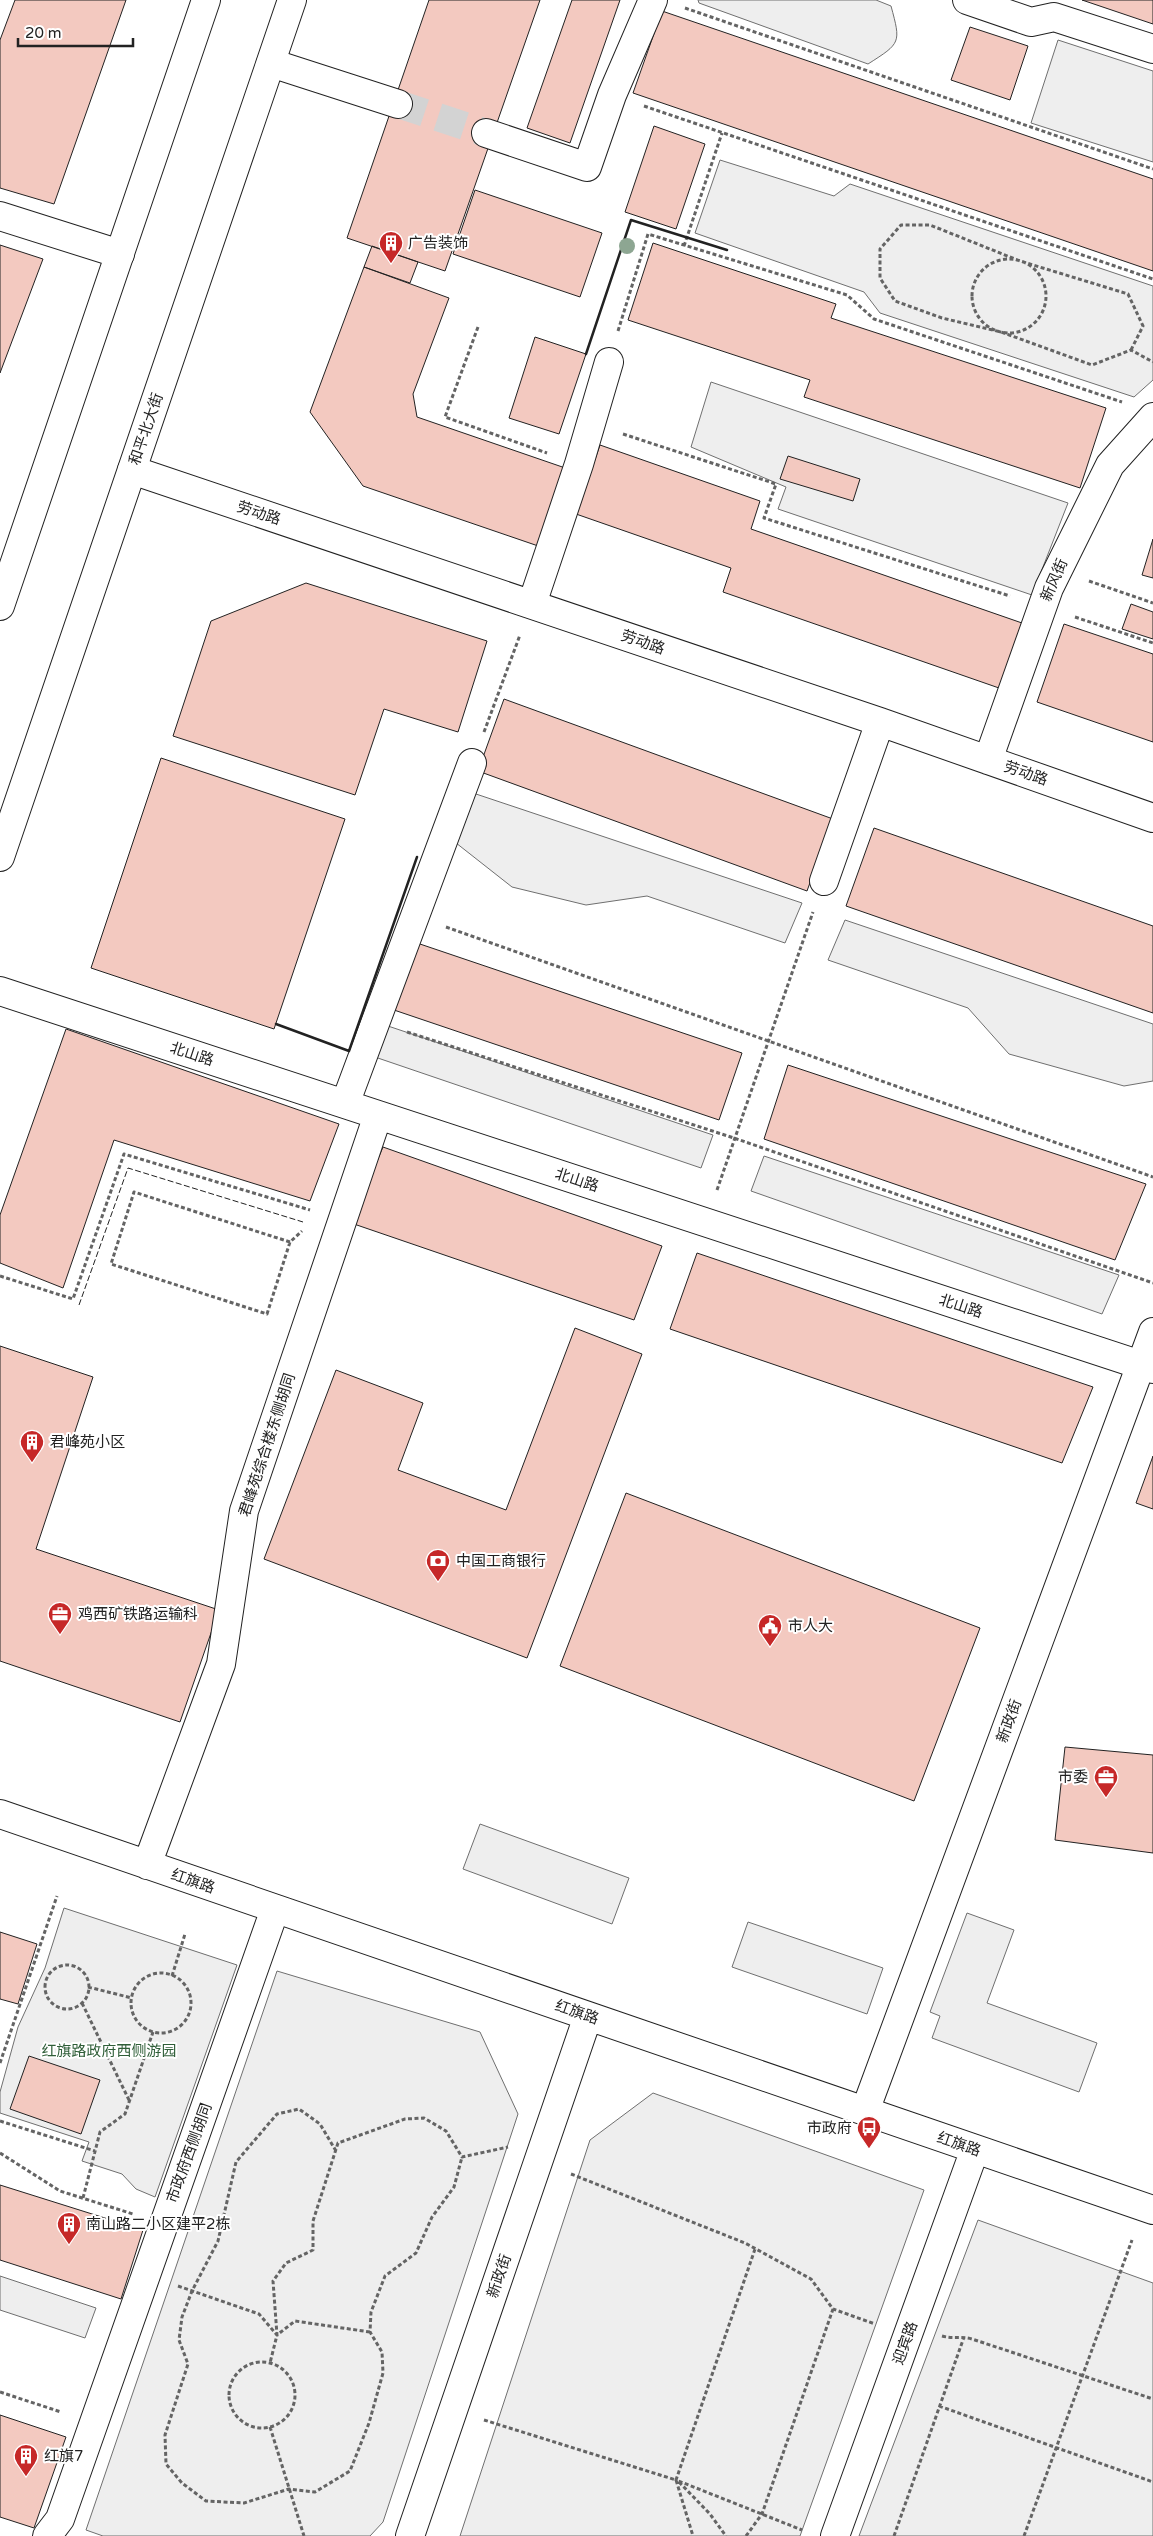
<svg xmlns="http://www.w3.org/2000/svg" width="1153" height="2536" viewBox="0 0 1153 2536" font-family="'Varela Round','Noto Sans SC',sans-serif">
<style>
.green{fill:#eee;stroke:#6f6f6f}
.building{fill:#f3c9c0;stroke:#222}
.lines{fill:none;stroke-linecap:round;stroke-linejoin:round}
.minor-tunnel{stroke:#d3d3d3;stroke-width:28;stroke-dasharray:28 14;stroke-linecap:butt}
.minor-casing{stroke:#222;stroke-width:30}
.major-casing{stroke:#222;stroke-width:30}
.path{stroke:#646464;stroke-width:3;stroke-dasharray:4 2.5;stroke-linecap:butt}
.minor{stroke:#fff;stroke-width:28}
.major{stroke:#fff;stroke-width:28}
.fence{stroke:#222;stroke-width:1;stroke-dasharray:6 2.5;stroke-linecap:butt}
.wall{stroke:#222;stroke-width:2.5}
.tree{fill:#8da692}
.labels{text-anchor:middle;stroke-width:4;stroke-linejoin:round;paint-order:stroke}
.poi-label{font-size:15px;fill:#222;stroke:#fff;text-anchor:start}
.street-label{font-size:15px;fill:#222;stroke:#fff}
.park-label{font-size:15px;fill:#2f5e38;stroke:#fff}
</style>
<rect width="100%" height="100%" fill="#fff"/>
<!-- green -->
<path class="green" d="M698,0H876L891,6C901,43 901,43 868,64L699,3Z
M1058,40L1153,71V162L1031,123Z
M720,160L834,196L850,184L1153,286V380L1134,397L880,313L864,292L695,233Z
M711,382L1068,503L1032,595L778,509L786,487L691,447Z
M467,791L802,903L785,943L647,896L586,905L512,887L451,839Z
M845,920L1153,1024V1081L1124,1086L1009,1054L968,1008L828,960Z
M376,1022L713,1135L701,1168L369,1055Z
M764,1156L1119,1275L1102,1314L751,1191Z
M480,1824L629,1878L612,1924L463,1869Z
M64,1908L237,1965L155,2197L136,2189L122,2174L82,2161L89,2142L0,2113V2092L18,2027L45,1968Z
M967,1913L1014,1930L987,2003L1097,2043L1079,2092L932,2038L940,2016L930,2012Z
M748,1922L883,1968L867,2014L732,1967Z
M277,1971L480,2032L518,2114L383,2522L370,2536H103L86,2530Z
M653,2093L924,2190L800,2536H460L590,2140Z
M978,2220L1153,2283V2536H859Z
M0,2276L96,2308L85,2338L0,2310Z"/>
<!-- building -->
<path class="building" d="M15,0H126L54,204L0,188V40Z
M429,0H540L445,271L347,238Z
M572,0H620L570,143L527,128Z
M1082,0H1153V24Z
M662,11L1153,179V271L633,93Z
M970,27L1028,46L1010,100L951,80Z
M654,126L705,144L676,229L625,212Z
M475,190L602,233L580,297L453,254Z
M653,243L836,304L831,318L1106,408L1080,488L804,397L810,380L628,320Z
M0,245L43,259L0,373Z
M372,246L418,262L410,283L364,267Z
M364,267L449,298L413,394L417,417L574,471L547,549L363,486L310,412Z
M535,337L586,354L559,434L509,418Z
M600,445L760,501L751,529L1022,623L999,688L723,592L731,568L576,514Z
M788,456L860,479L853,501L780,479Z
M1153,539V578L1142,575Z
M306,583L487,641L458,732L384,709L355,795L173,736L211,621Z
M1131,604L1153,612V639L1122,629Z
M1064,624L1153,654V742L1037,702Z
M504,699L833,819L807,891L478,771Z
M161,758L345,819L274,1029L91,968Z
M874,828L1153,926V1013L846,906Z
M417,943L742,1053L719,1120L391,1009Z
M66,1029L339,1124L310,1201L114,1140L63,1288L0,1263V1215Z
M788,1065L1146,1184L1115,1260L764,1139Z
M383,1147L662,1246L634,1320L351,1223Z
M697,1253L1093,1387L1062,1463L670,1329Z
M575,1328L642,1354L527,1658L264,1559L336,1370L423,1403L398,1470L506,1510Z
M0,1346L93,1377L36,1549L219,1610L180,1722L0,1661Z
M1153,1456V1509L1136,1503Z
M626,1493L980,1628L914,1801L560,1666Z
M1065,1747L1153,1755V1853L1055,1840Z
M0,1932L37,1944L18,2004L0,1999Z
M29,2056L100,2080L81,2134L10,2109Z
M0,2185L143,2230L121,2299L0,2260Z
M0,2415L66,2437L34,2528L0,2517Z"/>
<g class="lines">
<!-- minor-tunnel -->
<path class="minor-tunnel" d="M398,104L486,133"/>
<!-- minor casing -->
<g class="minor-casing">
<path id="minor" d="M967,0L1031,22L1054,17L1153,49
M271,63L398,104
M486,133L587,167L612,95L653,0
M0,216L120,254
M132,470L880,722L1153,818
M532,604L579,464L609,362
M988,760L1049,588L1110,465L1153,417
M824,881L880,722
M0,991L1153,1369
M345,1104L472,763
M0,1814L1153,2210
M147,1865L221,1664L244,1511L378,1115
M865,2111L1153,1332
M47,2536L60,2519L275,1909
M410,2536L588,2016
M835,2536L975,2149"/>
</g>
<!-- major casing -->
<g class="major-casing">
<path id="major" d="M0,606L206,0
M0,857L292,0"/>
</g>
<!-- path -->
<path class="path" d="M685,8L1153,169
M644,106L1153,279
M684,246L722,133
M972 296a37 37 0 1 1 74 0a37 37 0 1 1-74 0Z
M478,327L445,417L547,453
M618,331L648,234L847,295L874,319L1122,402
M1131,350L1143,326L1128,294L1020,261L930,225H901L880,249V278L895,301L942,318L1001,332L1092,365L1131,350L1153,362
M623,434L776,484L764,518L1010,596
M1089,581L1153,603
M1075,617L1153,643
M484,732L520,635
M446,927L1153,1177
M407,1032L734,1138L1153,1283
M717,1190L813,912
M290,1242L134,1192L111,1264L267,1314L290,1242L302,1231
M0,1276L73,1299L124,1154L310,1210
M45 1987a22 22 0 1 1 44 0a22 22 0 1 1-44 0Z
M131 2003a30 30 0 1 1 60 0a30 30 0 1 1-60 0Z
M172,1976L185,1934
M88,1987L132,1998
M82,2003L129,2100
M0,2063L57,1896
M0,2121L95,2151
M336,2151L320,2124L299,2109L277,2114L236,2162L218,2241L192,2291L182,2317L179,2340L188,2364L165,2435L166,2464L182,2483L206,2501L244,2503L289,2489L315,2492L350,2471L369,2423L383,2373L382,2352L370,2332L371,2312L385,2276L416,2253L432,2217L454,2187L462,2157
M0,2153L60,2191L133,2214
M571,2174L745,2243L811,2279L833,2309L875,2324
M83,2198L100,2132L125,2114L153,2032
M755,2249L676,2480L802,2530
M178,2286L259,2314L277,2335L270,2363
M370,2332L295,2321L277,2335L273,2281L286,2263L313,2250V2221L338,2143L405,2119L424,2118L446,2131L462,2157L508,2147
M942,2336C953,2339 961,2336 972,2339L1153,2399
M229 2395a33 33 0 1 1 66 0a33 33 0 1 1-66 0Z
M0,2392L61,2412
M939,2406L1153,2482
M484,2420L676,2480L693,2536
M270,2427L304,2536
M679,2482L710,2514L726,2536
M746,2536L762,2514L833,2309
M894,2536L964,2337
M1024,2536L1132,2240"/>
<!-- minor -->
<use href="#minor" class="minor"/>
<!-- major -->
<use href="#major" class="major"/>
<!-- fence -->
<path class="fence" d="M79,1305L128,1168L303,1222"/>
<!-- wall -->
<path class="wall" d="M586,354L631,220L727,250
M276,1024L349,1051L417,857"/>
</g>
<!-- trees -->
<circle class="tree" cx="627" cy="246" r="8"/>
<!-- icons -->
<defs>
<g id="building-pin" transform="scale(1.25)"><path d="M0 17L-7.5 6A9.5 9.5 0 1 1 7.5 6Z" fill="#c62828" stroke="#fff"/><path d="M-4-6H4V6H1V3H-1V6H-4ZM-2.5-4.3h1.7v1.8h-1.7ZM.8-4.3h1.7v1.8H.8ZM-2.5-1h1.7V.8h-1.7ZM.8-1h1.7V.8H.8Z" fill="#fff"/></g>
<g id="bank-pin" transform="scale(1.25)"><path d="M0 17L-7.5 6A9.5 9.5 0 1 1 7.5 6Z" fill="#c62828" stroke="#fff"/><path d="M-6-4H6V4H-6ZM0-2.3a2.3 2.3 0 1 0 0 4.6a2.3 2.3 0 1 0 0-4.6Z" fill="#fff"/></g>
<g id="office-pin" transform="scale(1.25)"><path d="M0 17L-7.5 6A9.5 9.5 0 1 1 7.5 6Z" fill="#c62828" stroke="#fff"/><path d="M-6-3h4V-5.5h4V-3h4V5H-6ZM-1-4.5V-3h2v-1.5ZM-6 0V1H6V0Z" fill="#fff"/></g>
<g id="civic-pin" transform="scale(1.25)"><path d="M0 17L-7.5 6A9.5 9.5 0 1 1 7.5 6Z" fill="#c62828" stroke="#fff"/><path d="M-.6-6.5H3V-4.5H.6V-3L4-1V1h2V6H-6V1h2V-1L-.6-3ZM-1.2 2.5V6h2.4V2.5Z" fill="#fff"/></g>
<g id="bus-pin" transform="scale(1.25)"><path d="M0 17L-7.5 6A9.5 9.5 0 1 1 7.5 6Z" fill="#c62828" stroke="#fff"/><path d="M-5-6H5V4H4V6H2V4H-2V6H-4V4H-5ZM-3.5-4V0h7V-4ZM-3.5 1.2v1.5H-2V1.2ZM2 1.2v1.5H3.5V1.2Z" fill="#fff"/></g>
</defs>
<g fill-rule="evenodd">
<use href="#building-pin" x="391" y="243"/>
<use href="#building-pin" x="32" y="1442"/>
<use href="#bank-pin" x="438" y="1561"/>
<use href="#office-pin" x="60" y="1614"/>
<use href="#civic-pin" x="770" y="1626"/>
<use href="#office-pin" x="1106" y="1777"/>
<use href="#bus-pin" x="869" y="2128"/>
<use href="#building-pin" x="69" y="2224"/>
<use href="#building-pin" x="26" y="2456"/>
</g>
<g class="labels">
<!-- poi labels -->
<g class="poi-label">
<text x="408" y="248">广告装饰</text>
<text x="50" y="1447">君峰苑小区</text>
<text x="456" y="1566">中国工商银行</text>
<text x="78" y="1619">鸡西矿铁路运输科</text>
<text x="788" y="1631">市人大</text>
<text x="1088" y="1782" text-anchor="end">市委</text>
<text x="852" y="2133" text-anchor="end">市政府</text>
<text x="86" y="2229">南山路二小区建平2栋</text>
<text x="44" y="2461">红旗7</text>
</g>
<!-- street labels -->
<g class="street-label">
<text transform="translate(146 429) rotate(-71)" y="5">和平北大街</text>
<text transform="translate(259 513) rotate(18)" y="5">劳动路</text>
<text transform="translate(1054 580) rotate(-66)" y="5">新风街</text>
<text transform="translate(643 642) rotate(19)" y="5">劳动路</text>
<text transform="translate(1026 773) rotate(19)" y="5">劳动路</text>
<text transform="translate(192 1054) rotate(18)" y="5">北山路</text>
<text transform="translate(577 1180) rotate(18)" y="5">北山路</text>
<text transform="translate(961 1306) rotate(18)" y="5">北山路</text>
<text transform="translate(267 1445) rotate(-72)" y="5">君峰苑综合楼东侧胡同</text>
<text transform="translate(1009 1721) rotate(-70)" y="5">新政街</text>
<text transform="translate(193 1881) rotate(19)" y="5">红旗路</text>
<text transform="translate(577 2012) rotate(19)" y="5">红旗路</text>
<text transform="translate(959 2144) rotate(19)" y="5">红旗路</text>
<text transform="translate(189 2153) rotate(-70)" y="5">市政府西侧胡同</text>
<text transform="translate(499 2276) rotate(-71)" y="5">新政街</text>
<text transform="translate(905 2343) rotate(-70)" y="5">迎宾路</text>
</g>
<!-- park labels -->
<g class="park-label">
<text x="109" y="2056">红旗路政府西侧游园</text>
</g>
</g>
<!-- scale -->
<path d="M18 38v8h115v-8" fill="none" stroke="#222222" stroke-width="2.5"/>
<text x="25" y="38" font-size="15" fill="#222222" stroke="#ffffff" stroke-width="4" paint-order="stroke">20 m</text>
</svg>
